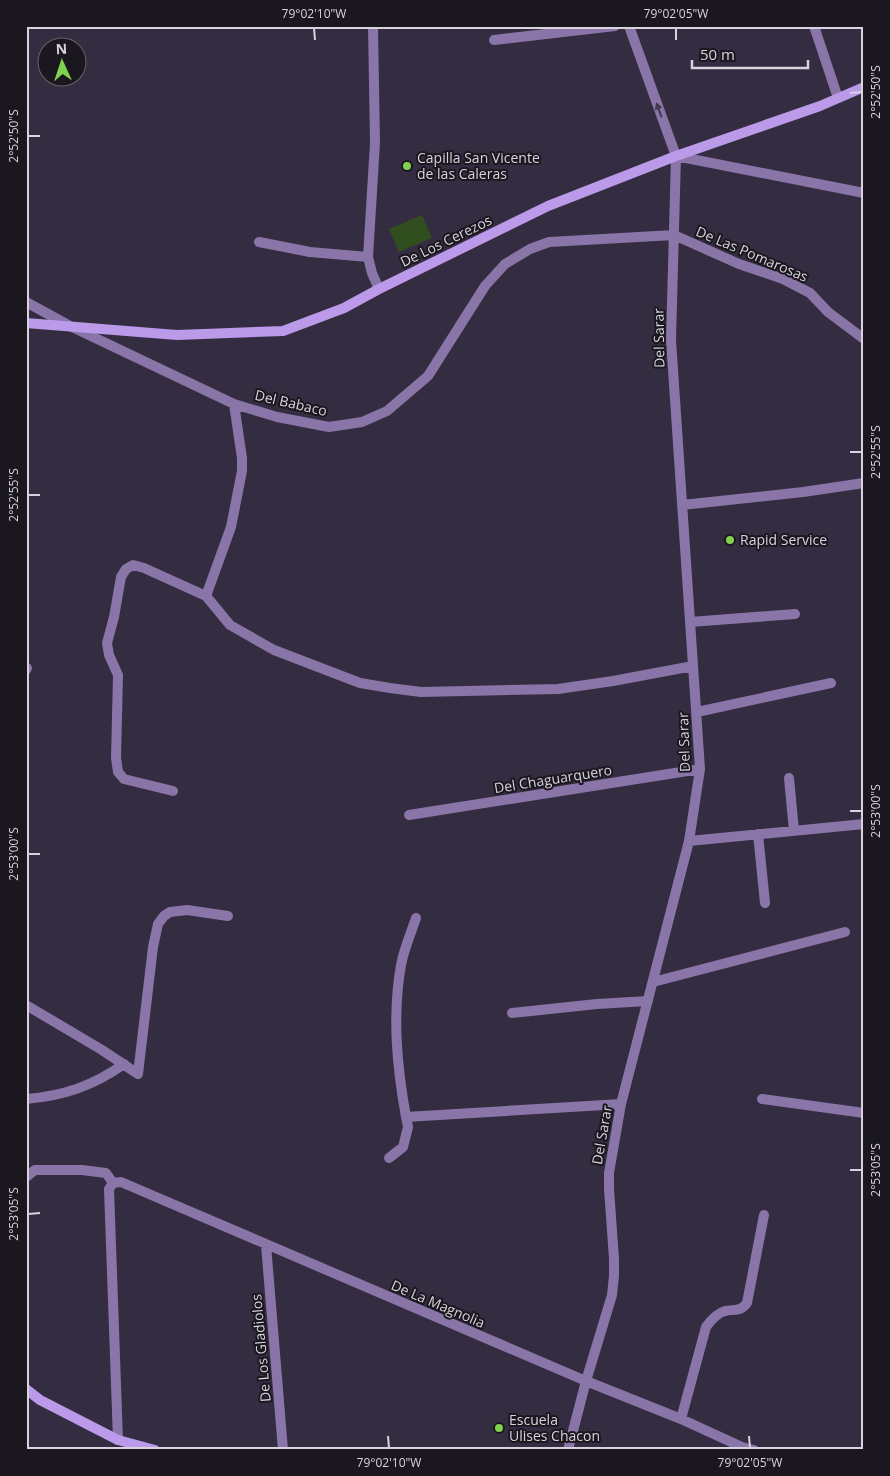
<svg xmlns="http://www.w3.org/2000/svg" width="890" height="1476" viewBox="0 0 890 1476" font-family="'Open Sans',sans-serif">
<style>
.pitch{fill:#314e1f}
.lines{fill:none;stroke-linecap:round;stroke-linejoin:round}
.street{stroke:#8975a7;stroke-width:10}
.secondary{stroke:#bc9aea;stroke-width:10}
.oneway{fill:#41384f}
.ticks{fill:none;stroke:#d8d3df;stroke-width:2}
.poi-dot{fill:#82d04f;stroke:#1a171f;stroke-width:2}
.labels{text-anchor:middle;stroke-width:4;stroke-linejoin:round;paint-order:stroke}
.poi-label{font-size:14px;fill:#d8d3df;stroke:#1a171f;text-anchor:start}
.street-label{font-size:14px;fill:#d8d3df;stroke:#1a171f}
.neatline{fill:none;stroke:#d8d3df;stroke-width:2}
.ticks-label{font-size:12px;text-anchor:middle;fill:#d8d3df}
</style>
<rect width="100%" height="100%" fill="#342c40"/>
<!-- pitch -->
<path class="pitch" d="M422,215L432,238L399,252L389,229Z"/>
<g class="lines">
<!-- street -->
<path class="street" d="M373,26L375,143L368,257L372,273L379,289
M814,26L838,98
M494,40L615,26
M676,156L864,193
M259,242L310,252L368,257
M26,302L70,326L234,404L277,417L329,427L362,422L387,411L428,376L485,286L505,264L530,249L549,242L674,235L739,264L783,279L810,293L828,312L864,339
M682,505L803,492L864,483
M206,596L231,527L242,471V458L234,404
M690,622L795,614
M26,670L27,668
M697,712L831,683
M789,778L794,831
M173,791L124,779L118,772L116,758L118,675L109,655L107,643L114,617L121,577L126,569L133,565L144,568L206,596L230,625L274,650L360,683L390,688L421,692L558,689L613,681L693,666
M409,815L700,769
M758,834L765,903
M689,841L864,824
M653,982L845,932
M26,1005L102,1050L138,1074L153,947L158,924L164,916L170,912L187,910L228,916
M512,1013L597,1004L648,1001
M26,1099C63,1096 93,1086 124,1064
M762,1099L864,1113
M406,1117C397,1067 392,1016 401,965C404,949 411,933 416,918
M389,1158L403,1147L408,1127L406,1117L621,1104
M26,1177L35,1170H82L106,1173L113,1183
M113,1183L121,1182L586,1381L681,1419L742,1447L754,1450
M113,1183L109,1189L118,1440
M266,1245L283,1450
M681,1419L706,1327C711,1320 717,1313 725,1311C735,1309 740,1312 747,1303L764,1215
M568,1450L586,1381L612,1295L614,1276V1259L609,1189V1173L621,1104L689,841L700,769L671,340L676,156L629,26"/>
<!-- secondary -->
<path class="secondary" d="M26,323L177,335L283,331L344,308L379,289L548,206L676,156L820,106L864,87
M26,1389L40,1400L118,1440L155,1450"/>
</g>
<!-- one-way arrows -->
<defs><path id="oneway-solid" d="M-6-.8H1V-3.2L6.5 0L1 3.2V.8H-6Z" transform="scale(1.25)"/></defs>
<use class="oneway" href="#oneway-solid" transform="translate(659 110) rotate(-110)"/>
<!-- ticks -->
<path class="ticks" d="M314,28L315,40M676,28V40M850,93L862,92M28,136H40M850,452H862M28,495H40M850,811H862M28,854H40M850,1170H862M28,1214L40,1213M388,1436L389,1448M749,1436L750,1448"/>
<!-- markers -->
<g class="poi-dot">
<circle cx="407" cy="166" r="5"/>
<circle cx="730" cy="540" r="5"/>
<circle cx="499" cy="1428" r="5"/>
</g>
<g class="labels">
<!-- poi labels -->
<g class="poi-label">
<text x="417" y="163">Capilla San Vicente<tspan x="417" dy="16">de las Caleras</tspan></text>
<text x="740" y="545">Rapid Service</text>
<text x="509" y="1425">Escuela<tspan x="509" dy="16">Ulises Chacon</tspan></text>
</g>
<!-- street labels -->
<g class="street-label">
<text transform="translate(446 241) rotate(-26)" y="5">De Los Cerezos</text>
<text transform="translate(752 254) rotate(23)" y="5">De Las Pomarosas</text>
<text transform="translate(659 338) rotate(-91)" y="5">Del Sarar</text>
<text transform="translate(291 403) rotate(13)" y="5">Del Babaco</text>
<text transform="translate(684 742) rotate(-92)" y="5">Del Sarar</text>
<text transform="translate(553 779) rotate(-9)" y="5">Del Chaguarquero</text>
<text transform="translate(602 1135) rotate(-80)" y="5">Del Sarar</text>
<text transform="translate(438 1304) rotate(23)" y="5">De La Magnolia</text>
<text transform="translate(261 1348) rotate(-95)" y="5">De Los Gladiolos</text>
</g>
</g>
<!-- border -->
<rect width="890" height="1476" fill="none" stroke="#1a171f" stroke-width="55"/>
<!-- north arrow -->
<g transform="translate(62 62) rotate(357)"><circle r="24" fill="#1a171f" stroke="#66626c"/>
<path d="M0-4L9 19L0 12L-9 19Z" fill="#82d04f"/>
<text y="-8" font-size="14" font-weight="bold" text-anchor="middle" fill="#d8d3df">N</text>
</g>
<!-- scale -->
<path d="M692 60v8h116v-8" fill="none" stroke="#d8d3df" stroke-width="2.5"/>
<text x="700" y="60" font-size="15" fill="#d8d3df" stroke="#1a171f" stroke-width="4" paint-order="stroke">50 m</text>
<rect x="28" y="28" width="834" height="1420" class="neatline"/>
<g class="ticks-label">
<text x="314" y="18">79°02'10"W</text>
<text x="676" y="18">79°02'05"W</text>
<text transform="translate(876 92) rotate(-90)" y="4">2°52'50"S</text>
<text transform="translate(14 136) rotate(-90)" y="4">2°52'50"S</text>
<text transform="translate(876 452) rotate(-90)" y="4">2°52'55"S</text>
<text transform="translate(14 495) rotate(-90)" y="4">2°52'55"S</text>
<text transform="translate(876 811) rotate(-90)" y="4">2°53'00"S</text>
<text transform="translate(14 854) rotate(-90)" y="4">2°53'00"S</text>
<text transform="translate(876 1170) rotate(-90)" y="4">2°53'05"S</text>
<text transform="translate(14 1214) rotate(-90)" y="4">2°53'05"S</text>
<text x="389" y="1467">79°02'10"W</text>
<text x="750" y="1467">79°02'05"W</text>
</g>
</svg>
